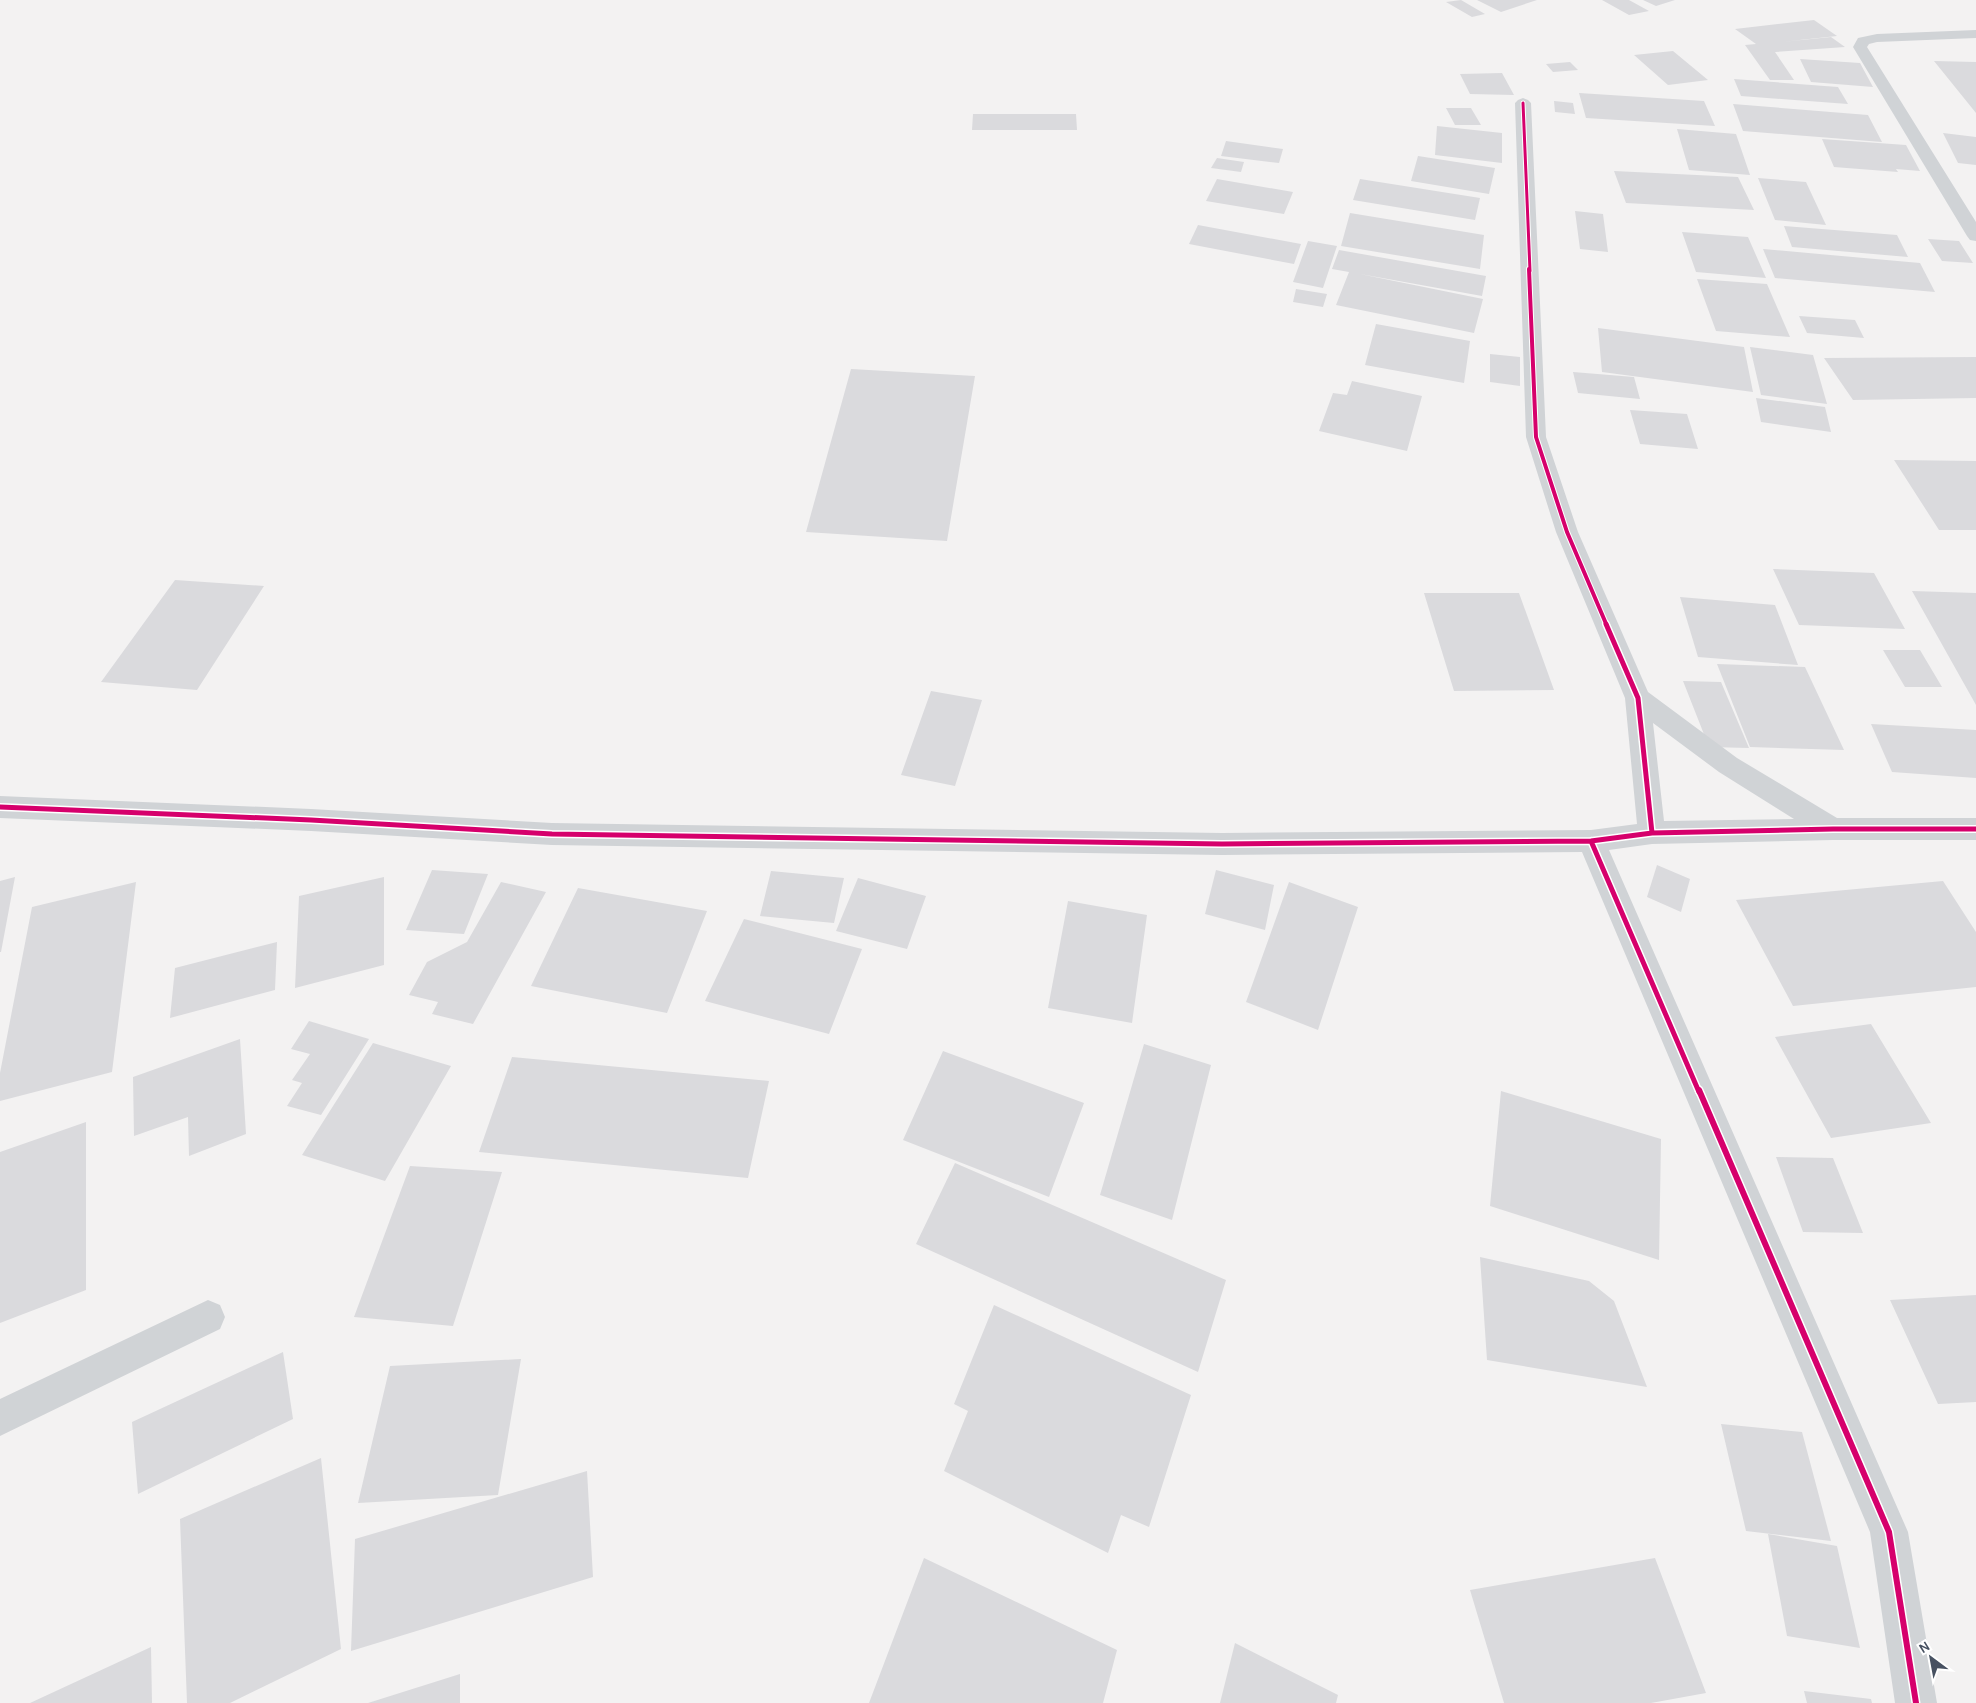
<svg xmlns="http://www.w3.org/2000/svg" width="1976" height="1703" viewBox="0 0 1976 1703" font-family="Karla,sans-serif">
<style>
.building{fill:#dadadd}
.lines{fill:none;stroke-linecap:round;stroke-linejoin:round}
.minor{fill:#d0d3d6;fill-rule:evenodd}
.cycleway-far3-casing{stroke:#fff;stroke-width:5}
.cycleway-far2-casing{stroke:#fff;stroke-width:6}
.cycleway-far1-casing{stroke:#fff;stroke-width:8}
.cycleway-casing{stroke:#fff;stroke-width:9}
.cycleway-far3{stroke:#d6006c;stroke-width:3}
.cycleway-far2{stroke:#d6006c;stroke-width:4}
.cycleway-far1{stroke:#d6006c;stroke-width:5}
.cycleway{stroke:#d6006c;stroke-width:6}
</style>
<rect width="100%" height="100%" fill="#f3f2f2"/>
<!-- building -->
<path class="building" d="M1461,0L1485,14L1472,17L1446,2Z
M1477,0H1537L1501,12Z
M1602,0H1629L1649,11L1629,15Z
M1643,0H1675L1656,6Z
M1814,20L1837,36L1781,42L1831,37L1845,47L1775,52L1794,80H1770L1745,45L1756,44L1735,29Z
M1673,51L1708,80L1668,85L1634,55Z
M1800,59L1860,63L1873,87L1811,82Z
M1934,61L1976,62V113Z
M1570,62L1578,70L1553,72L1546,64Z
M1502,73L1514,95L1470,94L1460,74Z
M1734,79L1838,87L1848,104L1741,96Z
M1579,93L1704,101L1715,126L1586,118Z
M1554,101L1573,103L1575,114L1555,112Z
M1733,104L1868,115L1882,142L1743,131Z
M1446,108H1471L1481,125H1455Z
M973,114H1076L1077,130H972Z
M1437,126L1502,133V163L1435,155Z
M1677,129L1736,134L1750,175L1689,170Z
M1943,133L1976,137V165L1958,163Z
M1822,139L1906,145L1920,171L1896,169L1898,172L1834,167Z
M1226,141L1283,149L1279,163L1221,156Z
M1418,156L1495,168L1489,194L1411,181Z
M1217,158L1244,162L1241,172L1211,168Z
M1614,171L1738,177L1754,210L1626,203Z
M1758,178L1806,182L1826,225L1775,220Z
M1217,179L1293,192L1284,214L1206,201Z
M1360,179L1480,198L1475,220L1353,200Z
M1575,211L1603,214L1608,252L1580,249Z
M1350,213L1484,235L1480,269L1341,246Z
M1198,225L1301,244L1294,264L1189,244Z
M1784,226L1897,235L1908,257L1792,247Z
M1682,232L1748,237L1766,278L1696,272Z
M1928,239L1959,241L1973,263L1942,261Z
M1308,241L1337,246L1323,288L1293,282Z
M1763,249L1920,263L1935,292L1775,278Z
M1339,250L1486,276L1482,296L1360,274L1483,299L1474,333L1336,305L1349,272L1332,269Z
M1697,279L1767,284L1790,337L1716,331Z
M1296,289L1327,294L1323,307L1293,302Z
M1799,316L1855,320L1864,338L1807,333Z
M1376,324L1470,341L1464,383L1365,365Z
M1598,328L1744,347L1753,392L1602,372Z
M1750,347L1813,355L1827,404L1761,395Z
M1490,354L1520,357V386L1490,382Z
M1976,357V398L1853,400L1824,358Z
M851,369L975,376L947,541L806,532Z
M1573,372L1634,377L1640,399L1578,393Z
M1352,381L1422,396L1407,451L1319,431L1333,393L1347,395Z
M1756,398L1825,407L1831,432L1761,422Z
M1630,410L1687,414L1698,449L1640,444Z
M1894,460L1976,461V530H1939Z
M1773,569L1874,573L1905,629L1799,625Z
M175,580L264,586L197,690L101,682Z
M1912,591L1976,593V705Z
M1424,593H1519L1554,690L1454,691Z
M1680,597L1775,605L1798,665L1698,657Z
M1883,650H1920L1942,687H1905Z
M1717,664L1805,667L1844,750L1750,747Z
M1683,681L1721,682L1749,748L1709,747Z
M931,691L982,700L955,786L901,775Z
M1871,724L1976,730V778L1892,772Z
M1657,865L1690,879L1681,912L1647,897Z
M432,870L488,874L464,934L406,930Z
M1216,870L1274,885L1265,930L1205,914Z
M771,871L844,878L834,923L760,916Z
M15,877L1,952H0V881Z
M384,877V965L295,988L299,896Z
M858,878L926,896L907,949L836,931Z
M1943,881L1976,932V987L1793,1006L1736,900Z
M136,882L112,1072L0,1101V1073L32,907Z
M501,882L546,892L473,1024L432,1014L438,1002L409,995L427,962L467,942Z
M1289,882L1358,907L1318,1030L1246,1002Z
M578,888L707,911L667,1013L531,986Z
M1068,901L1147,915L1132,1023L1048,1008Z
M744,919L862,949L829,1034L705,1001Z
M277,942L275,990L170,1018L175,968Z
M309,1021L369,1039L321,1115L287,1106L302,1083L292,1080L310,1054L291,1049Z
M1871,1024L1931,1123L1831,1138L1775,1037Z
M240,1039L246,1134L189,1156L188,1117L134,1136L133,1077Z
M373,1043L451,1066L385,1181L302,1155Z
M1144,1044L1211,1065L1172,1220L1100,1195Z
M943,1051L1084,1103L1049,1197L903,1140Z
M512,1057L769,1081L748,1178L479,1152Z
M1501,1091L1661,1139L1659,1260L1490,1206Z
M86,1122V1290L0,1323V1152Z
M1776,1157L1833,1158L1863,1233L1803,1232Z
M955,1163L1226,1280L1198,1372L916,1244Z
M410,1166L502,1172L453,1326L354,1317Z
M1480,1257L1589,1281L1614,1301L1647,1387L1487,1360Z
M1976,1295V1402L1938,1404L1890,1300Z
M994,1305L1191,1395L1149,1527L1121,1515L1108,1553L944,1471L968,1411L954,1404Z
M283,1352L293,1419L138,1494L132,1422Z
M521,1359L498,1495L358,1503L390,1366Z
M1721,1424L1802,1432L1831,1541L1746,1531Z
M321,1458L341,1649L230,1703H187L180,1519Z
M587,1471L593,1577L351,1651L355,1539Z
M1768,1534L1837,1546L1860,1648L1787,1636Z
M924,1558L1117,1650L1103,1703H869Z
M1655,1558L1706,1693L1651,1703H1504L1470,1590Z
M1235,1643L1338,1695L1336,1703H1220Z
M151,1647L152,1703H30Z
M460,1674V1703H368Z
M1804,1691L1871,1699L1872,1703H1807Z"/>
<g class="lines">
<!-- minor -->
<path class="minor" d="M1976,30V38L1877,42L1869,44L1867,47L1976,222V241L1970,240L1967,236L1853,47L1858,38L1877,34Z
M1523,98L1528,100L1531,103L1546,437L1578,532L1648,692L1737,758L1837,818H1976V840H1833L1652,844L1609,850L1908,1532L1937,1703H1895L1870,1532L1582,852L1222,855L552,845L311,831L0,818V796L311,809L552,823L1222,833L1591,830L1637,824L1625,698L1556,532L1526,437L1515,103L1518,100ZM1653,723L1719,772L1794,819L1664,821Z
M208,1300L220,1305L225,1317L220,1329L0,1436V1399Z"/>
<!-- cycleway-far3 casing -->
<g class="cycleway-far3-casing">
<path id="cycleway-far3" d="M1523,103L1530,271"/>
</g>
<!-- cycleway-far2 casing -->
<g class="cycleway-far2-casing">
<path id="cycleway-far2" d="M1529,269L1536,437L1567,532L1607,626"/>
</g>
<!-- cycleway-far1 casing -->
<g class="cycleway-far1-casing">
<path id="cycleway-far1" d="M1606,624L1638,698L1652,833
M0,807L311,820L552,834L1222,844L1591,841L1652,833L1833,829H1976
M1591,841L1699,1092"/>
</g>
<!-- cycleway casing -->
<g class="cycleway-casing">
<path id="cycleway" d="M1699,1090L1889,1532L1916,1703"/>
</g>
<!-- cycleway-far3 -->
<use href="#cycleway-far3" class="cycleway-far3"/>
<!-- cycleway-far2 -->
<use href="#cycleway-far2" class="cycleway-far2"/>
<!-- cycleway-far1 -->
<use href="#cycleway-far1" class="cycleway-far1"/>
<!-- cycleway -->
<use href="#cycleway" class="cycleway"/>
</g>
<!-- north arrow -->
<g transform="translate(1931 1658) rotate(328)" stroke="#ffffff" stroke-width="4" paint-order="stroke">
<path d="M0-4L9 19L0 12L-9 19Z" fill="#475161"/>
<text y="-8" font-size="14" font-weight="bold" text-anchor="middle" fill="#475161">N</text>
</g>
</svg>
